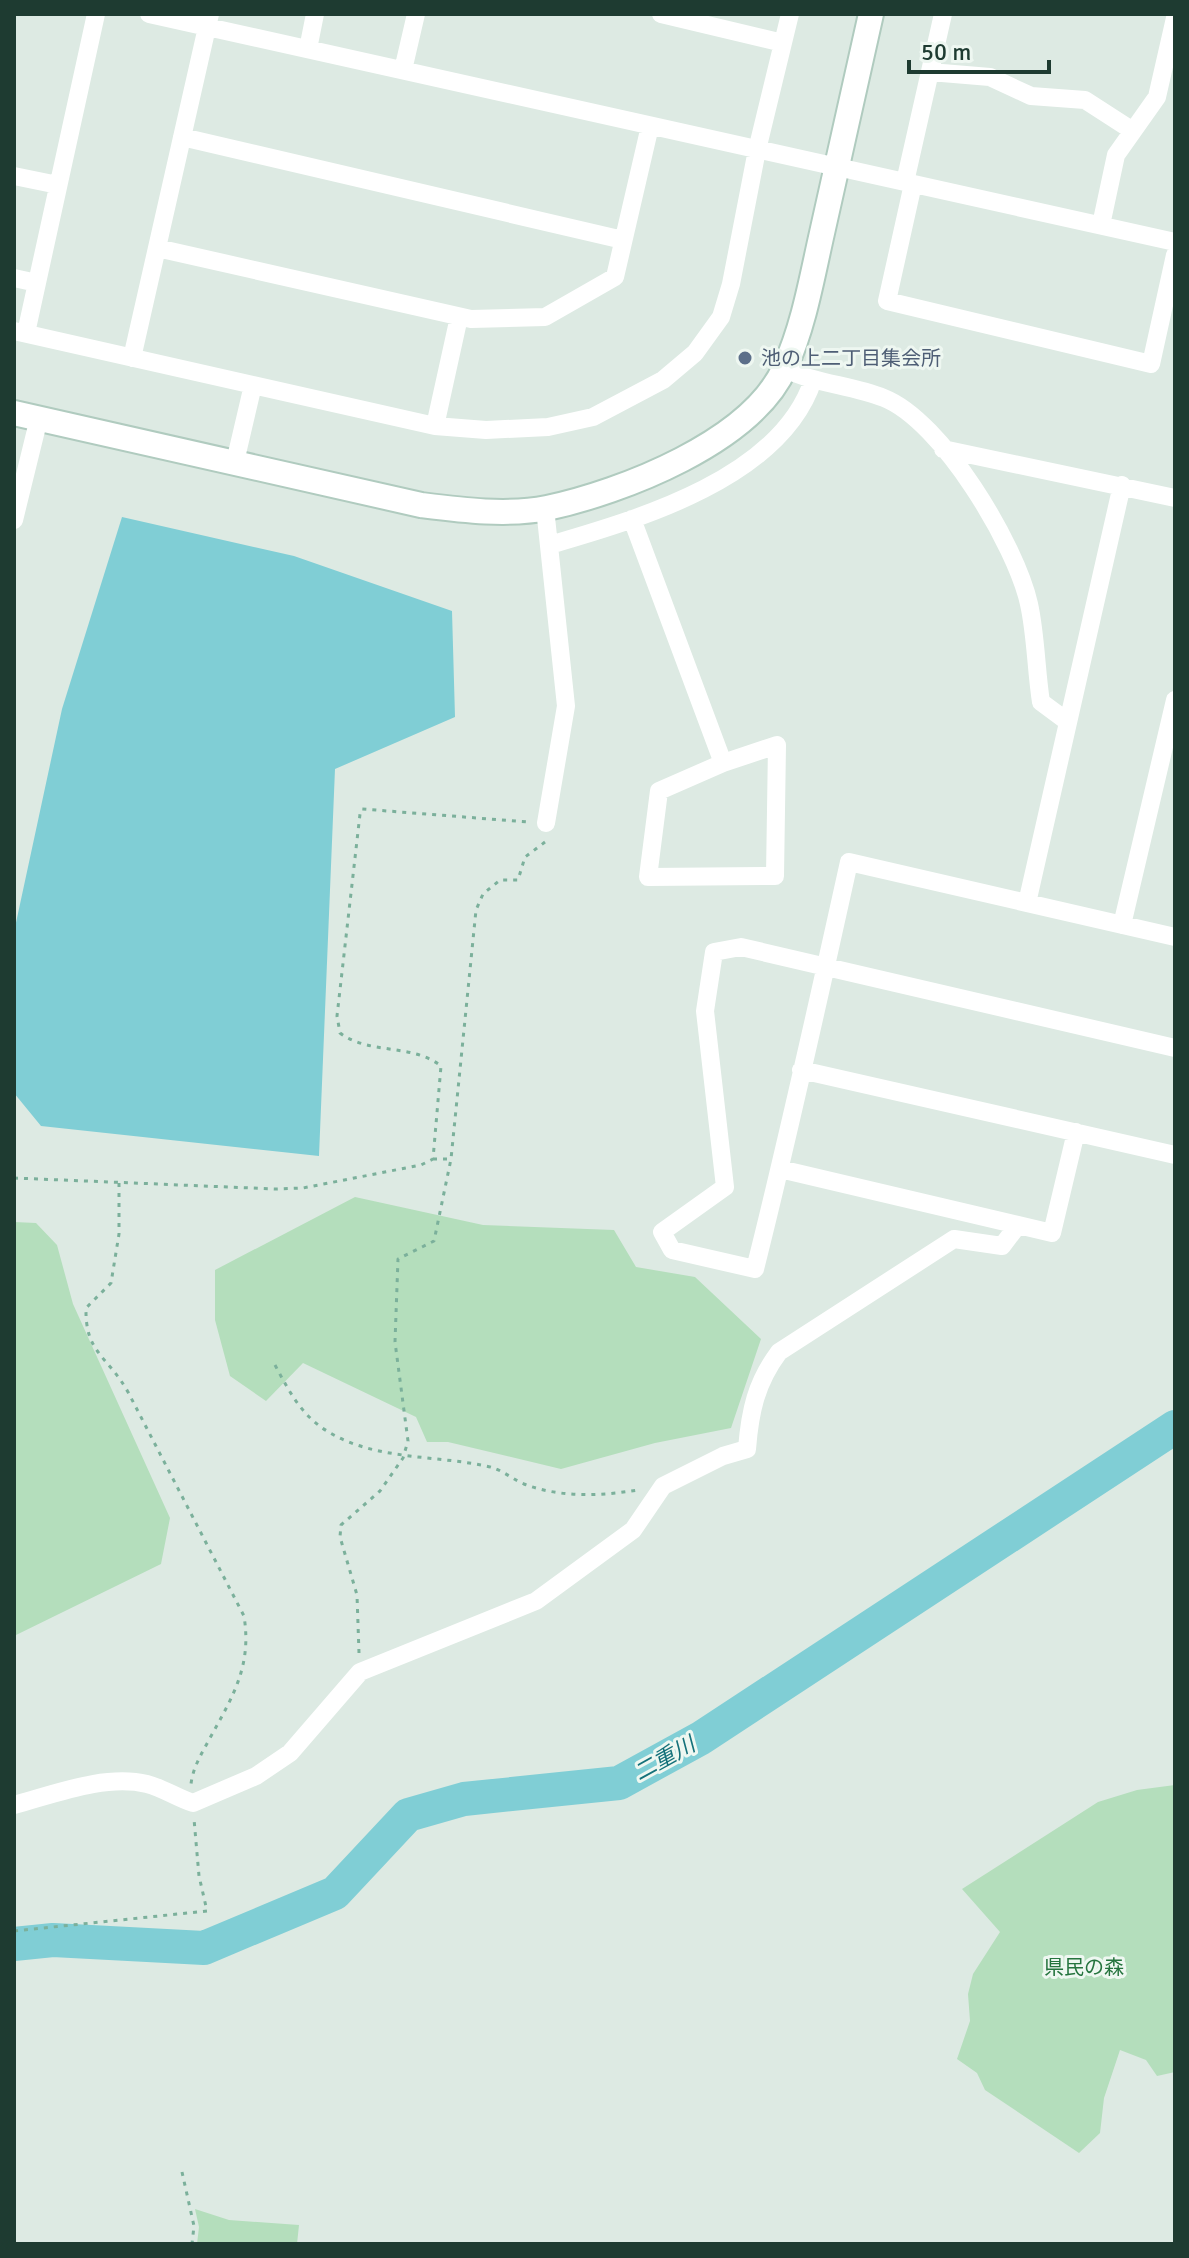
<svg xmlns="http://www.w3.org/2000/svg" width="1189" height="2258" viewBox="0 0 1189 2258" font-family="Signika,'Noto Sans JP',sans-serif">
<style>
.green{fill:#b4debc}
.water{fill:#80ced5}
.lines{fill:none;stroke-linecap:round;stroke-linejoin:round}
.river{stroke:#80ced5;stroke-width:34}
.secondary-casing{stroke:#b0cbbf;stroke-width:28}
.path{stroke:#7bb09b;stroke-width:3;stroke-dasharray:4 6;stroke-linecap:butt}
.street{stroke:#fff;stroke-width:18}
.secondary{stroke:#fff;stroke-width:24}
.service-dot{fill:#5c6f8a;stroke:#eef7f1;stroke-width:3}
.labels{text-anchor:middle;stroke-width:6;stroke-linejoin:round;paint-order:stroke}
.service-label{font-size:20px;fill:#4e5e75;stroke:#eef7f1;text-anchor:start}
.park-label{font-size:20px;fill:#25743e;stroke:#eef7f1}
.water-label{font-size:22px;font-style:italic;fill:#14717a;stroke:#eef7f1}
</style>
<rect width="100%" height="100%" fill="#ddeae3"/>
<!-- green -->
<path class="green" d="M355,1197L483,1225L614,1230L636,1267L695,1277L761,1339L731,1428L655,1443L561,1469L448,1442H427L416,1417L303,1363L266,1401L230,1376L215,1320V1270Z
M14,1222L36,1223L57,1245L73,1304L170,1518L161,1564L14,1636Z
M1175,1785V2072L1157,2076L1146,2060L1120,2050L1104,2098L1100,2133L1079,2153L985,2090L977,2073L957,2059L970,2021L968,1994L973,1974L1000,1932L962,1889L1098,1802L1137,1790Z
M195,2209L229,2220L299,2225L297,2244H197L199,2227Z"/>
<!-- water -->
<path class="water" d="M122,517L294,556L452,611L455,717L335,769L319,1156L41,1126L14,1093V932L62,709Z"/>
<g class="lines">
<!-- river -->
<path class="river" d="M14,1944L53,1940L204,1948L335,1893L408,1815L464,1799L619,1783L701,1738L1175,1427"/>
<!-- secondary casing -->
<g class="secondary-casing">
<path id="secondary" d="M14,413L421,505C461,510 507,516 547,508C622,492 752,442 785,367C804,325 812,277 822,233C838,160 854,87 871,14"/>
</g>
<!-- path -->
<path class="path" d="M433,1159H449
M14,1178L276,1189L303,1188L421,1165L433,1159L441,1066C412,1043 369,1055 340,1033L337,1016L360,814L362,809L528,822
M119,1183V1234L111,1283L86,1308C85,1353 107,1355 128,1392L244,1616C252,1666 233,1696 210,1738C202,1753 193,1767 191,1784
M275,1365C289,1391 301,1415 327,1431C373,1460 434,1455 486,1466C502,1469 510,1478 524,1484C560,1498 601,1496 638,1490
M359,1653L357,1595L340,1537L341,1525L380,1491L403,1458L408,1441L395,1342L398,1259L434,1241L451,1159L476,910L483,894L500,880H518L525,857L545,842
M14,1931L207,1911L199,1876L194,1819
M182,2172L194,2226L192,2244"/>
<!-- street -->
<path class="street" d="M149,14L1175,242
M661,14L783,43
M308,49L315,14
M403,70L416,14
M930,72L990,77L1031,96L1085,100L1133,131
M182,137L623,240
M14,176L58,185
M905,182L943,14
M913,184L887,301L1151,364L1175,255
M1101,225L1116,155L1157,97L1175,18
M157,248L471,319L545,317L615,277L650,126
M14,278L37,283
M14,331L435,426L486,430L548,427L593,417L663,380L695,353L721,317L731,284L757,150L790,14
M26,333L96,14
M132,358L210,14
M785,369C816,384 852,385 884,398C942,421 1016,545 1029,604C1036,636 1036,670 1041,702L1068,722
M435,426L459,317
M943,449L1175,498
M235,462L253,385
M545,508L566,706L546,823
M632,519L723,763L777,745L775,876L648,877L659,791L723,763
M14,520L39,418
M550,545C639,519 781,478 813,380
M1027,903L1122,485
M1122,925L1175,700
M1175,937L849,862C819,998 789,1134 755,1269L672,1250L662,1232L725,1187L705,1011L714,952L741,947L1175,1048
M801,1070L1175,1155
M780,1169L1052,1233L1076,1132
M14,1805C55,1794 105,1774 147,1784C163,1788 177,1798 193,1803L256,1776L290,1753L360,1672L536,1601L633,1530L663,1486L723,1456L747,1449C750,1411 756,1383 779,1352L954,1239L1002,1246L1018,1225"/>
<!-- secondary -->
<use href="#secondary" class="secondary"/>
</g>
<!-- markers -->
<circle class="service-dot" cx="745" cy="358" r="8"/>
<g class="labels">
<!-- service labels -->
<g class="service-label">
<text x="761" y="365">池の上二丁目集会所</text>
</g>
<!-- park labels -->
<g class="park-label">
<text x="1084" y="1974">県民の森</text>
</g>
<!-- water labels -->
<g class="water-label">
<text transform="translate(664 1758) rotate(-29)" y="8">二重川</text>
</g>
</g>
<!-- border -->
<rect width="1189" height="2258" fill="none" stroke="#1e3b31" stroke-width="32"/>
<!-- scale -->
<path d="M909 60v12h140v-12" fill="none" stroke="#1e3b31" stroke-width="4"/>
<text x="921" y="60" font-size="24" fill="#1e3b31" stroke="#eef7f1" stroke-width="6" paint-order="stroke">50 m</text>
</svg>
